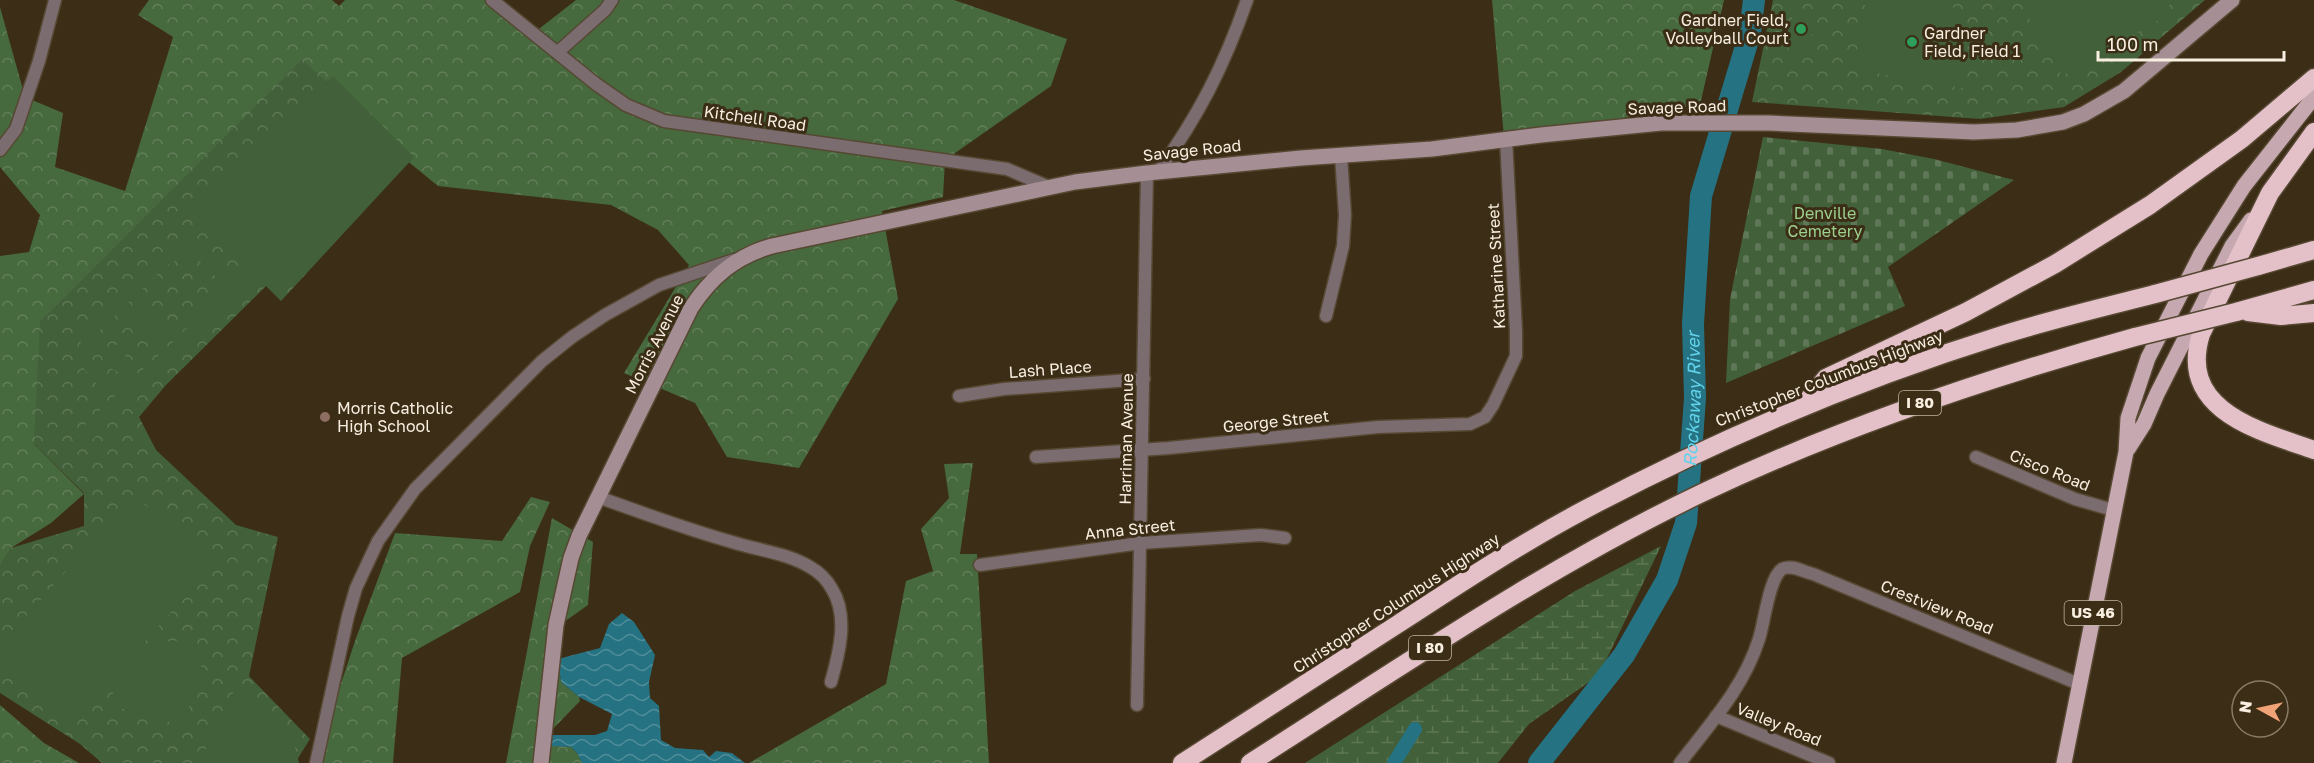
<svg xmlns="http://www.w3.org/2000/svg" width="2314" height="763" viewBox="0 0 2314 763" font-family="'Golos Text',sans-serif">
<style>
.forest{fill:url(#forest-crowns)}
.wetland{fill:url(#wetland-marsh)}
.cemetery{fill:url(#cemetery-stones)}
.park{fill:url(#park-crowns)}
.garden{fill:#42603a;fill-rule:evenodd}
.water{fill:url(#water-waves)}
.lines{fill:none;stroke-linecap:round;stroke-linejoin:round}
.canal{stroke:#257282;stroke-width:14}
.river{stroke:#257282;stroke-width:22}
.street-casing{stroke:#564832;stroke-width:15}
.secondary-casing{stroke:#564832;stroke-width:18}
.primary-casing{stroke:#564832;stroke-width:18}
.highway-casing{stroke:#564832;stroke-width:21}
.street{stroke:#7b6c70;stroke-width:12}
.secondary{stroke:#a58e94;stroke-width:15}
.primary{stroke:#c6a8b0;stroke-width:15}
.highway{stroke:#e4c0c9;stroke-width:18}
.highway-bridge-casing{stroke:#564832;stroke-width:21;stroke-linecap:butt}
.highway-bridge{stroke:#e4c0c9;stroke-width:18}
.leisure-dot{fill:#2e9e5b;stroke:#3c2d16;stroke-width:2}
.education-dot{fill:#8d6e63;stroke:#3c2d16;stroke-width:2}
.labels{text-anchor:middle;stroke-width:6;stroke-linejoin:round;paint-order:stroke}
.shield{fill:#3c2d16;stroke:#c0b5a4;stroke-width:1.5}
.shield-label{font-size:15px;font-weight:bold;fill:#f9efe1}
.poi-label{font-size:16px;fill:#f9efe1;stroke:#3c2d16;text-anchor:start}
.street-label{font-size:16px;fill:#f9efe1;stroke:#3c2d16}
.park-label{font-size:16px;fill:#9cd18e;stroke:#3c2d16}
.water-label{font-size:18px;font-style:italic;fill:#62d2eb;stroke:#3c2d16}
</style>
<defs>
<pattern id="forest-crowns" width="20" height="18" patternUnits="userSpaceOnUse" patternTransform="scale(1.5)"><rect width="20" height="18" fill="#47693e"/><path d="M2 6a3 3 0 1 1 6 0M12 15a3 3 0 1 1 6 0" fill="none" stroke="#627f5a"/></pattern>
<pattern id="wetland-marsh" width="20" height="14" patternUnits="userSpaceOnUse" patternTransform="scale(1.5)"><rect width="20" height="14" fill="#42603a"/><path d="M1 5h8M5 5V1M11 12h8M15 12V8" fill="none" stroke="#5e7756"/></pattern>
<pattern id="cemetery-stones" width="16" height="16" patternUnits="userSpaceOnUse" patternTransform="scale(1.5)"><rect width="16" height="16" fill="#42603a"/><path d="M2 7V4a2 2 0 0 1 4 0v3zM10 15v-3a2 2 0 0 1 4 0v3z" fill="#5e7756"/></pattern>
<pattern id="park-crowns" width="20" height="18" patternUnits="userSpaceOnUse" patternTransform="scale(1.5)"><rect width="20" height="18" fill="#42603a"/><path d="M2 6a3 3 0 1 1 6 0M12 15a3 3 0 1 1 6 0" fill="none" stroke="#5e7756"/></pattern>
<pattern id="water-waves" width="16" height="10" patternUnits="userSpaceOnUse" patternTransform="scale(1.5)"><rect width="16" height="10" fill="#257282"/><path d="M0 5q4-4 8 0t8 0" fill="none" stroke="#508d99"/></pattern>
</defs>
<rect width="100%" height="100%" fill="#3c2d16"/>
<!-- forest -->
<path class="forest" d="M149,0H332L339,6L345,0H492L535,32L576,0H954L1067,39L1051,86L945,160L943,197L882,211L898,299L799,468L727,457L695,403L624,373L689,265L658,230L611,205L438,186L394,150L34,444L84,494L51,523L11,548L0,567V256L29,252L40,215L0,167V7L25,97L63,113L55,167L125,191L173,37L138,15Z
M1492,0H1724L1700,105L1504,138Z
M973,463L960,554H977L989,763H749L886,684L906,581L933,571L921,529L949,498L944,464Z
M531,497L550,502L530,546L520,592L402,658L393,763H315L355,641L395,533L502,541Z
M552,518L593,542L588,605L554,629L561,682L579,697L580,701L547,735L549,745L571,747L577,753L582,763H506Z
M0,705L44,743L79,763H0Z"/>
<!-- wetland -->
<path class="wetland" d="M1661,546L1599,675L1529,724L1498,763H1305L1575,591Z"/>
<!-- cemetery -->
<path class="cemetery" d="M1763,137L1882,149L1934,159L2014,180L1888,267L1905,306L1726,383L1730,299Z"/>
<!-- park -->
<path class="park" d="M1773,0H2205L2121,72L2064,107L1980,119L1752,102Z
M302,60L414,157L281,301L266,286L166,385L139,417L156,450L236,525L278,537L249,676L310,739L295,763H102L80,744L0,693V567L11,548L84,526V493L34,444L40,322Z"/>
<!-- garden -->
<path class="garden" d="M1866,0H1949C1967,31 1967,53 1962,88L1854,69Z
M2019,0H2146L2148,2V0H2174L2160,16L2156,12L2160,19L2062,76Z
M1794,7L1816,11L1809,52L1787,48Z
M333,76L414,157L281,296L194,212Z
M179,246C207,243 224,260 227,287L246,268L256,277L83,449L72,438L119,392C106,390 96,385 88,374C60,341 107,308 128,287C143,273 158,253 179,246ZM184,257C204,258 224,274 214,297C208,310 149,366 135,376C103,389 79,360 99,331L167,265Z
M133,300L154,310L158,307L165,315L162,318L172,338L155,342L138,333L131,317Z
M131,337L133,339L118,372L107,366L102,358L104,352Z
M133,495L215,563L141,646C164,641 185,635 205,654L186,717L190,722V728L185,731L179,730L176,724L114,706L113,692L119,670L74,721L0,655V646Z
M236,687L269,715L293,740L299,763H199Z"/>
<!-- water -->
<path class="water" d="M622,613L634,622L655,655L649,682L650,698L659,706L661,740L675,748L703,750L709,757L716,751L732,753L745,763H582L577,753L571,747L549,746L547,735H595L607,731L612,714L579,697L561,682L558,659L600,648L609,624Z"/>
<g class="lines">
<!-- canal -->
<path class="canal" d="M1394,763L1415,729"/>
<!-- river -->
<path class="river" id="s1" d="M1539,763L1624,655L1667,580L1686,523L1695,398L1693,324L1701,196L1750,33L1754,0"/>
<!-- street casing -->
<g class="street-casing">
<path id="street" d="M492,0L596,84L626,105L664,121L1007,169L1049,187
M558,52L605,10L612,0
M0,150L16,129L39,61L55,0
M1158,172C1199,115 1224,66 1247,0
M1326,316L1343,246L1345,215L1341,155
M959,396L1004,389L1144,379
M1036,457L1169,448L1378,427L1470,424L1485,417L1493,405L1516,356V331L1506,139
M1976,457L2075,499L2113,510
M598,497C642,513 686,529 732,542C757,550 787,553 810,567C819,572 827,580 832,589C849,616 839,654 831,682
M980,565L1141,543L1261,535L1285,538
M1137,705L1147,173
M1716,716L1829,763
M316,763L348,616L356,588L378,541L415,489L542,361L572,337L605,315L659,285L734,260
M1680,763C1710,724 1744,687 1759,639C1764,624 1769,578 1782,569C1791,564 1804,572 1813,574L2079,684"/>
</g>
<!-- secondary casing -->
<g class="secondary-casing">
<path id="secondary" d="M541,763L556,625L571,558L579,536L691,308C711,277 736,256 772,246L1075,182L1147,173L1301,158L1432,149L1541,135L1661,123H1769L1974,132L2017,130L2063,122L2084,114L2124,91L2232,0"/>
</g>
<!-- primary casing -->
<g class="primary-casing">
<path id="primary" d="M2128,449L2144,424L2157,394L2232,246L2251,220
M2064,763L2126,452L2128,418L2148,358L2201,254L2244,186L2314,97"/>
</g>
<!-- highway casing -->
<g class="highway-casing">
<path id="highway" d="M2314,132L2270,193L2201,334C2177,411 2260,431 2314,450
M2258,266L2314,250
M2236,312L2314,290
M2248,312L2281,316L2314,313
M1804,405L1826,378L1966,312L2055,264L2150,205L2242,139L2314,78
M1182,763C1254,717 1326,671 1398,624C1459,584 1520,544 1584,510C1718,439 1858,380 2002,335C2053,319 2104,307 2155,294
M1250,763C1398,669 1543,569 1702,493C1841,427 1987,378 2135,337"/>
</g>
<!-- street -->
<use href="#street" class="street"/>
<!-- secondary -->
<use href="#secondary" class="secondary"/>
<!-- primary -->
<use href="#primary" class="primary"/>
<!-- highway -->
<use href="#highway" class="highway"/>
<!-- highway-bridge casing -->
<g class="highway-bridge-casing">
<path id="highway-bridge" d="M2155,294L2258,266
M2135,337L2236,312"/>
</g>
<!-- highway-bridge -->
<use href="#highway-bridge" class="highway-bridge"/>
</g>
<!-- markers -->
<g class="leisure-dot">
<circle cx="1801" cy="29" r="6"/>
<circle cx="1912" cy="42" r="6"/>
</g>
<circle class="education-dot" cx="325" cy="417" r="6"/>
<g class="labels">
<!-- shield labels -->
<g class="shield">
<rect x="1899" y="391" width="42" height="24" rx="4.5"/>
<rect x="2064.5" y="601" width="57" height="24" rx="4.5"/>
<rect x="1409" y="636" width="42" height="24" rx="4.5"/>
</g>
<g class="shield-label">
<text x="1920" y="408">I 80</text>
<text x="2093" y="618">US 46</text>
<text x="1430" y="653">I 80</text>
</g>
<!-- poi labels -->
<g class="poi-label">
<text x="1789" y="26" text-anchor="end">Gardner Field,<tspan x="1789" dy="18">Volleyball Court</tspan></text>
<text x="1924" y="39">Gardner<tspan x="1924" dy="18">Field, Field 1</tspan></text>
<text x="337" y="414">Morris Catholic<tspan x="337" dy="18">High School</tspan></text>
</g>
<!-- street labels -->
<g class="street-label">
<text transform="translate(1677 107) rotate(-2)" y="6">Savage Road</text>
<text transform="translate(755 118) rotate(8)" y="6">Kitchell Road</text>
<text transform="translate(1192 150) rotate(-6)" y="6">Savage Road</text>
<text transform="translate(1496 266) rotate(-93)" y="6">Katharine Street</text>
<text transform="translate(654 344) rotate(-63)" y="6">Morris Avenue</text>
<text transform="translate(1050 369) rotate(-4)" y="6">Lash Place</text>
<text transform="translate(1829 378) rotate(-21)" y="6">Christopher Columbus Highway</text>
<text transform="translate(1276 421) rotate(-6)" y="6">George Street</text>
<text transform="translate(1126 439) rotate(-89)" y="6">Harriman Avenue</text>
<text transform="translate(2050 470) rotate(22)" y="6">Cisco Road</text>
<text transform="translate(1130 529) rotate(-6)" y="6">Anna Street</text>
<text transform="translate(1396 603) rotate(-33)" y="6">Christopher Columbus Highway</text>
<text transform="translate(1937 607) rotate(22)" y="6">Crestview Road</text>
<text transform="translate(1779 724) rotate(22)" y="6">Valley Road</text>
</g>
<!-- park labels -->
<g class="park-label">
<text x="1825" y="219">Denville<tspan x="1825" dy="18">Cemetery</tspan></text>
</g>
<!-- water labels -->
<g class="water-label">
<text dy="6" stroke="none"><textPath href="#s1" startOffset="408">Rockaway River</textPath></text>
</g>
</g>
<!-- north arrow -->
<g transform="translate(2260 709) rotate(278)"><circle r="28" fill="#3c2d16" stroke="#887b67" stroke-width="1.5"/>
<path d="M0-4.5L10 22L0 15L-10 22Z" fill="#efa376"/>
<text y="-9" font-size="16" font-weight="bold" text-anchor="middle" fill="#f9efe1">N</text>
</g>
<!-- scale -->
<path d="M2098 51v9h186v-9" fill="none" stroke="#f9efe1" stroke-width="3"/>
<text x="2107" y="51" font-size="18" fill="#f9efe1" stroke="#3c2d16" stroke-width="4.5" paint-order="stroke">100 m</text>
</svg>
